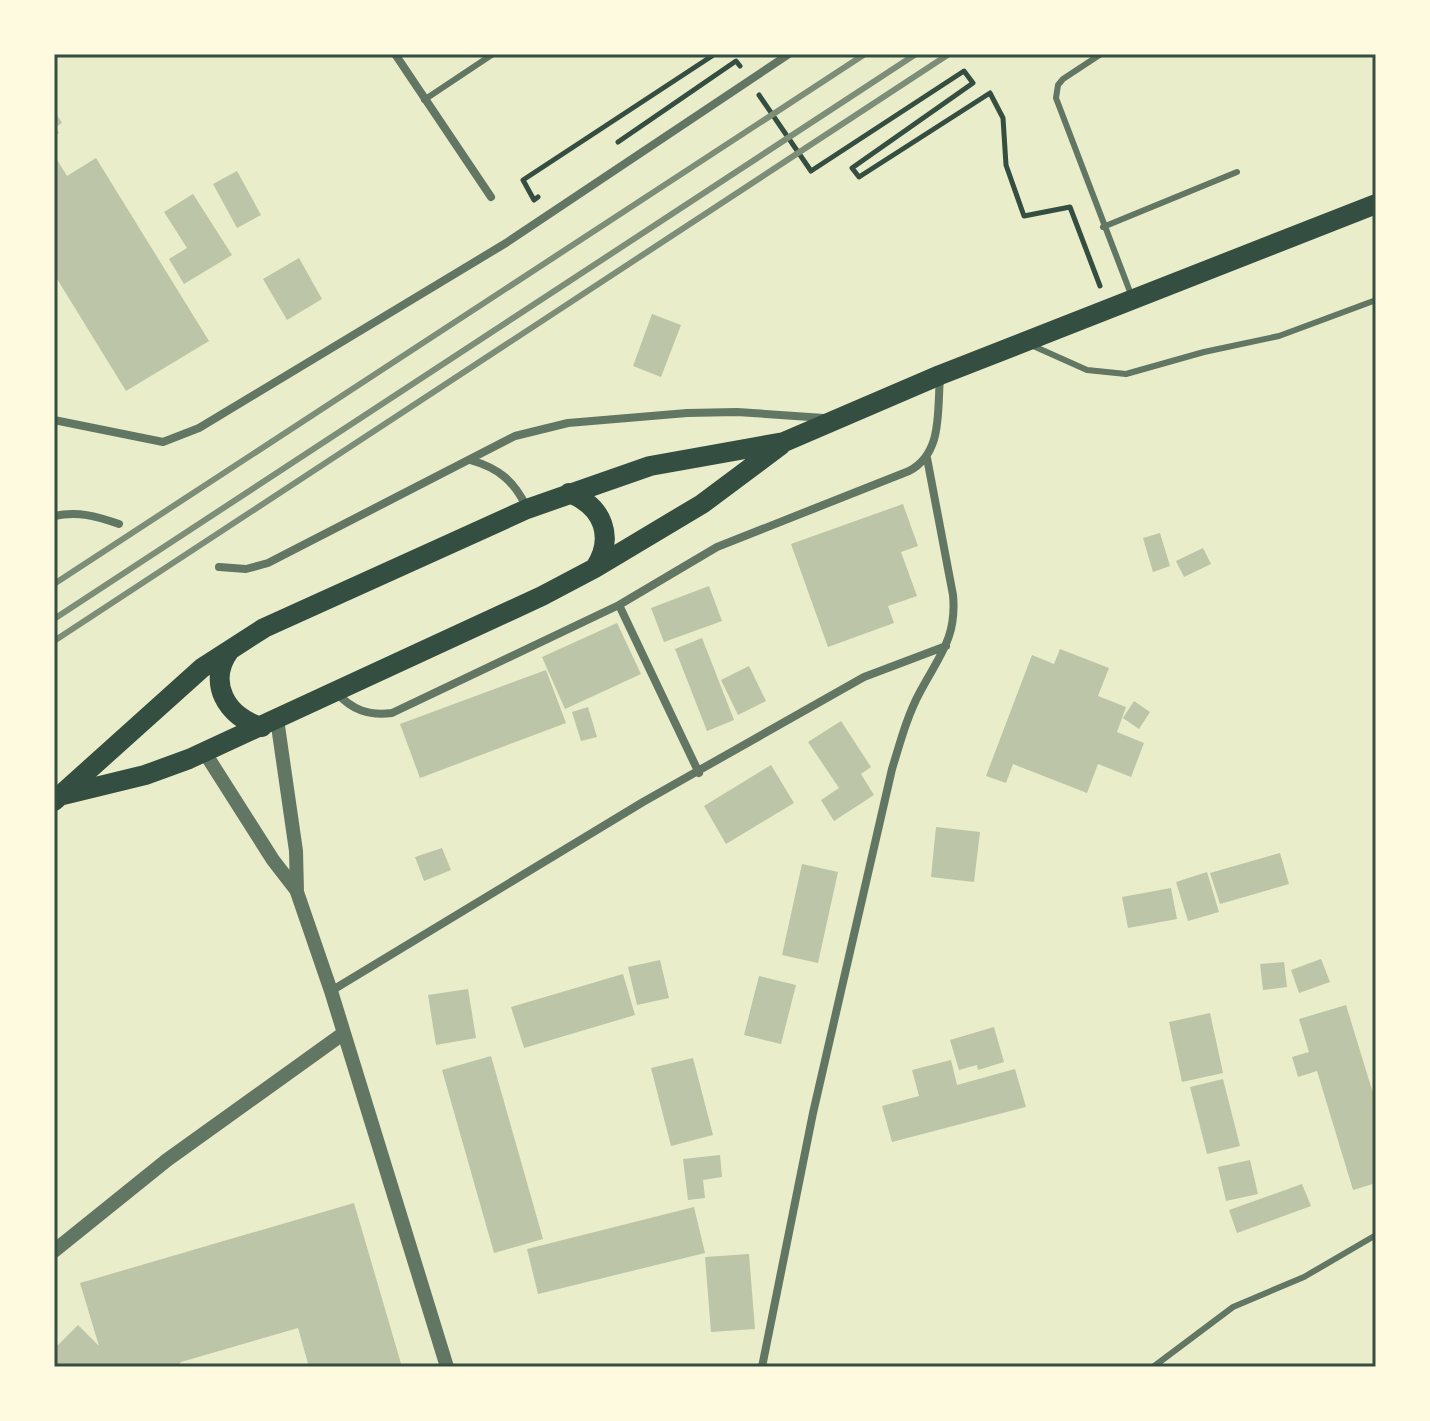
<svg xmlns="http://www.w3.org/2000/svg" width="1430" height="1421" viewBox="0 0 1430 1421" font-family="'Sofia Sans Condensed',sans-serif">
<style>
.building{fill:#bcc5a7}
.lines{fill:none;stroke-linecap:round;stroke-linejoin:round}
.path{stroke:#344e41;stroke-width:5}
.service{stroke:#617663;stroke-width:6}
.minor{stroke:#617663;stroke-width:8}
.tertiary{stroke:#617663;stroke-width:14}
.primary{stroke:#344e41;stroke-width:20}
.rail{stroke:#7c8e77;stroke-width:6}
.neatline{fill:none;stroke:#344e41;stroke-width:3}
</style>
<rect width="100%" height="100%" fill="#e9edc9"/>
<!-- building -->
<path class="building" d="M54,110L62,123L56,127L59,133L54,136Z
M54,155L67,176L96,158L209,341L126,391L54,274Z
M237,171L261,215L237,228L213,184Z
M193,194L232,255L184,284L169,259L187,248L164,212Z
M299,258L322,299L287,320L263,279Z
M652,314L681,325L661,377L633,366Z
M903,504L918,546L901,552L917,596L888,606L894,623L828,647L791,544Z
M1160,533L1170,566L1153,572L1143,538Z
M1203,548L1211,564L1184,577L1176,561Z
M709,586L722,621L664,642L651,608Z
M617,623L641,674L565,709L542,657Z
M702,638L734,720L707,731L675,649Z
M1060,649L1109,668L1098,696L1126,707L1117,732L1144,743L1131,777L1098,764L1087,793L1013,764L1006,783L986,776L1032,655L1054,664Z
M749,666L766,701L738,715L721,680Z
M546,670L566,723L420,778L400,724Z
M1134,701L1150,712L1139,729L1123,718Z
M588,707L597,737L581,741L572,712Z
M841,721L871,767L861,774L874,795L834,821L821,800L839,788L808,742Z
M771,765L794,803L726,844L704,806Z
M936,827L980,832L974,882L931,877Z
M442,848L451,870L424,881L415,857Z
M1280,853L1289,884L1220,904L1210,873Z
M802,864L838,872L818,963L782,955Z
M1207,872L1219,912L1188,921L1176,882Z
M1171,888L1177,919L1128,928L1122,897Z
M1321,959L1330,982L1299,993L1291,970Z
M660,960L669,998L637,1005L628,967Z
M1284,962L1287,987L1263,990L1260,964Z
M623,974L635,1015L524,1048L511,1007Z
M759,976L796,985L781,1044L744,1035Z
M468,989L476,1038L436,1045L428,995Z
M1346,1005L1376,1103V1183L1353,1190L1317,1071L1298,1077L1292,1057L1309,1052L1299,1019Z
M1210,1013L1223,1073L1182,1082L1169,1022Z
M994,1027L1004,1062L978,1070L977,1065L959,1070L950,1040Z
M491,1056L543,1239L494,1253L442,1070Z
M693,1058L713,1135L671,1146L651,1068Z
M951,1060L957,1085L1015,1069L1026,1107L892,1142L882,1106L919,1096L912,1070Z
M1223,1079L1240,1146L1207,1154L1190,1087Z
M720,1155L722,1177L703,1180L705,1198L688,1200L683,1159Z
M1250,1160L1258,1194L1226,1201L1218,1167Z
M1302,1184L1311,1206L1237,1233L1229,1210Z
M354,1203L402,1367H309L298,1328L181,1362L176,1367H54V1349L78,1325L99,1346L80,1283Z
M694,1207L705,1253L538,1294L527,1249Z
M749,1254L755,1329L711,1332L705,1257Z"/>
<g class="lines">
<!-- path -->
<path class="path" d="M759,95L811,171L964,71L973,83L852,168L859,177L990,93L1003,118L1006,165L1024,216L1070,207L1100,286
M618,142L736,61L740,66
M538,197L534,200L523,180L715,54"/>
<!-- service -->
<path class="service" d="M1101,54L1063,79L1058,85L1056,98L1132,297
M424,100L493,54
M1103,227L1237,172
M1031,345L1087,370L1126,374L1204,352L1279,336L1376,300
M1153,1367L1233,1307L1304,1277L1376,1235"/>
<!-- minor -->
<path class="minor" d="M395,54L491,197
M54,420L163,442L199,428L506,243L789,54
M470,460C499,468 514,481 527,508
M54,516C78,511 96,516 119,524
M219,567L246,569L268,563L515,436L568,423L687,413L737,412L824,418
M619,605L699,773
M337,693C352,710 369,716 392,713L619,605L717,547L909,471C943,453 937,412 940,378
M331,991L643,802L864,677L946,646
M762,1367L813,1113L892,769C900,743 907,716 920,692C939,656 957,638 953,595L927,458"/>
<!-- tertiary -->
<path class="tertiary" d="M277,719L296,851L297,892L331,991L447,1367
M205,753L273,860L297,891
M54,1251L167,1160L344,1033"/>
<!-- primary -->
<path class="primary" d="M569,493C603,506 615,537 595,568
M230,650C206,682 227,718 262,727
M63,795L145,775L189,759L542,596L595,568L702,504L781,445
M54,801L202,668L264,628L527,509L650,466L784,442L940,375L1376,204"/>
<!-- rail -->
<path class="rail" d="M54,584L865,54
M54,619L916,54
M54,641L949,54"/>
</g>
<!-- border -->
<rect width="1430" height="1421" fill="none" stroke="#fefae0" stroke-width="112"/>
<rect x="56" y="56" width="1318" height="1309" class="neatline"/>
</svg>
